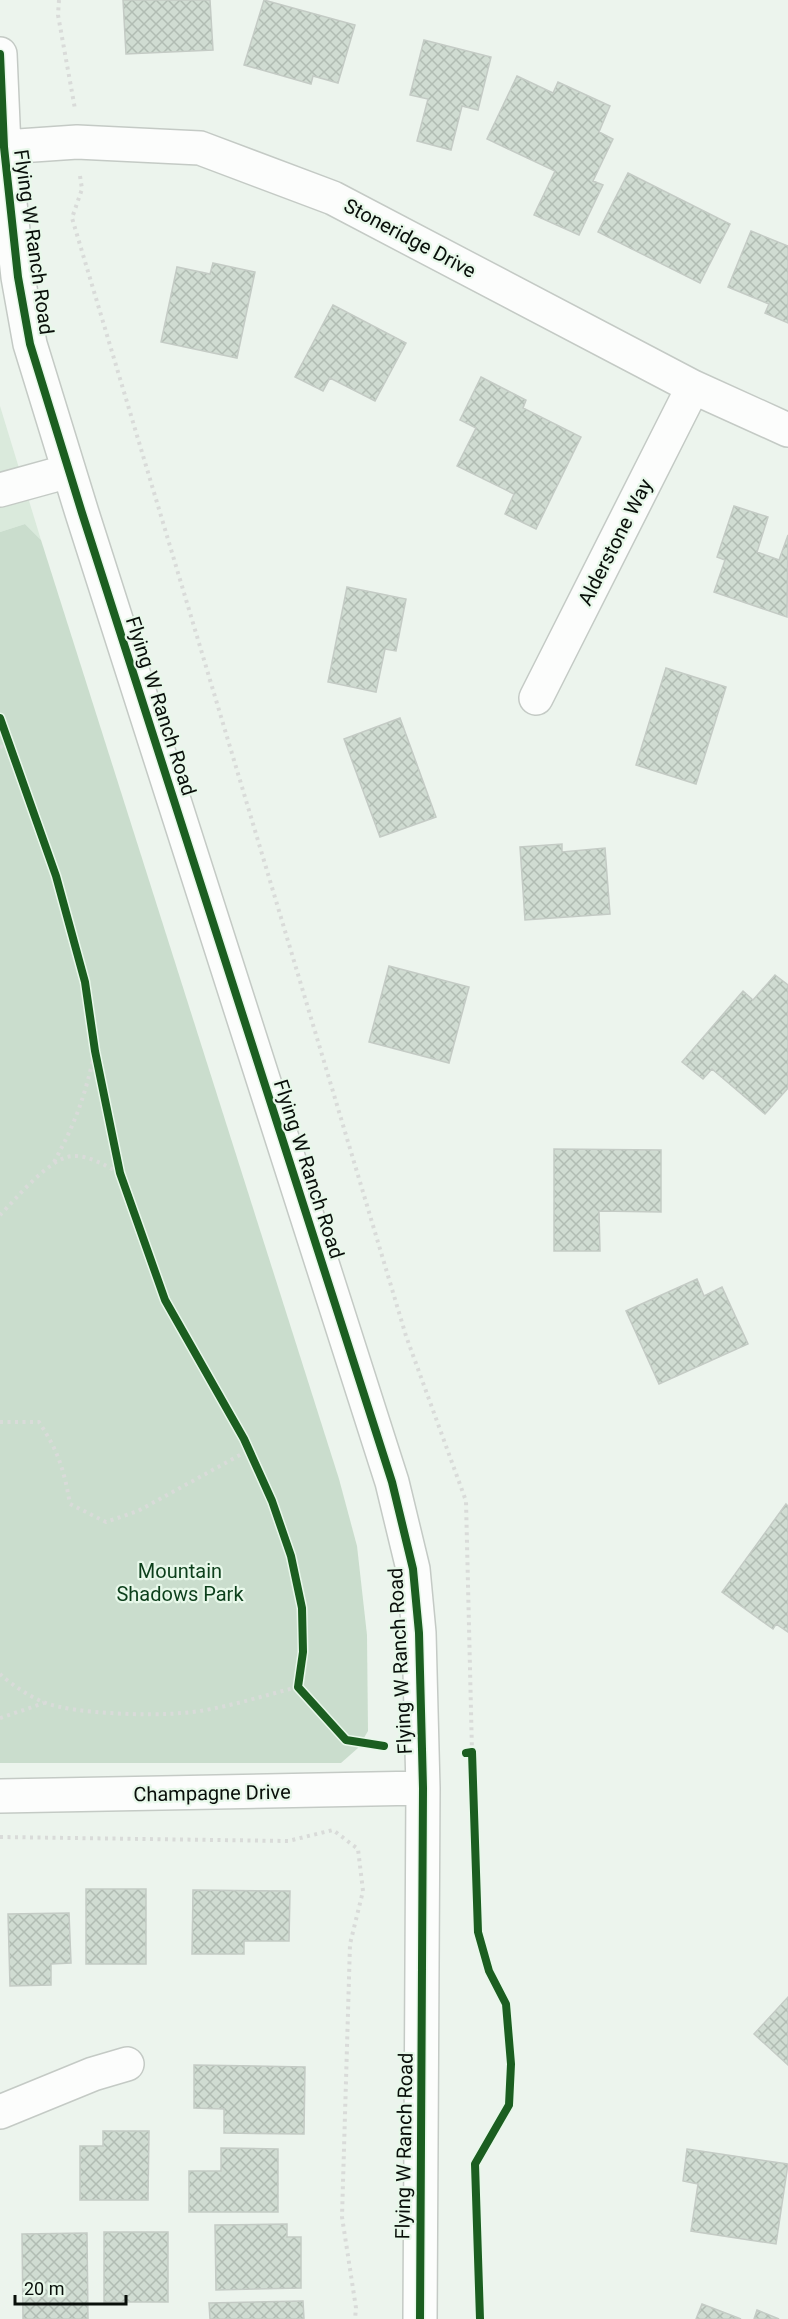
<svg xmlns="http://www.w3.org/2000/svg" width="788" height="2319" viewBox="0 0 788 2319" font-family="Roboto,sans-serif">
<style>
.built{fill:#daeadc}
.green{fill:#caddcd}
.building{fill:url(#building-cross-hatch);stroke:#c4cbc5;stroke-width:1.5}
.lines{fill:none;stroke-linecap:round;stroke-linejoin:round}
.minor-casing{stroke:#c4cac5;stroke-width:36}
.path{stroke:#d9dbd9;stroke-width:4;stroke-dasharray:3 4.5;stroke-linecap:butt}
.minor{stroke:#fcfdfc;stroke-width:33}
.cycleway-casing{stroke:#e8f8ea;stroke-width:11}
.cycleway{stroke:#1b5e20;stroke-width:8}
.labels{text-anchor:middle;stroke-width:4.5;stroke-linejoin:round;paint-order:stroke}
.street-label{font-size:20px;fill:#090f0a;stroke:#e8f8ea}
.park-label{font-size:20px;fill:#0c3f1b;stroke:#e8f8ea}
</style>
<defs>
<pattern id="building-cross-hatch" width="8" height="8" patternUnits="userSpaceOnUse" patternTransform="scale(1.5)"><rect width="8" height="8" fill="#d0dcd2"/><path d="M0 0l8 8M0 8l8-8" fill="none" stroke="#b1bcb3"/></pattern>
</defs>
<rect width="100%" height="100%" fill="#ecf4ed"/>
<!-- built -->
<path class="built" d="M0,406L41,540L25,524L0,532Z"/>
<!-- green -->
<path class="green" d="M25,524L41,540L339,1479L357,1546L367,1635L368,1731L358,1748L341,1763H0V532Z"/>
<!-- building -->
<path class="building" d="M123,0H210L213,50L126,54Z
M264,0L355,25L338,83L313,76L311,84L244,65Z
M424,40L491,57L478,110L462,106L451,150L417,141L428,99L410,95Z
M517,76L553,93L558,82L610,106L599,132L613,139L593,181L603,185L579,235L534,215L555,171L487,139Z
M628,173L730,224L700,283L598,232Z
M751,231L788,246V323L765,313L769,304L728,287Z
M213,263L255,272L237,358L161,342L177,267L210,274Z
M333,305L406,343L375,401L330,378L323,391L295,377Z
M481,377L526,400L523,408L581,437L536,529L505,514L514,494L457,466L476,428L460,420Z
M734,506L768,517L757,552L779,560L788,535L787,617L714,592L725,560L717,557Z
M347,587L406,599L396,651L385,649L376,692L328,682Z
M666,668L726,687L696,784L636,765Z
M400,718L436,817L380,837L344,739Z
M562,844V852L605,848L610,914L525,920L520,847Z
M389,966L469,987L449,1063L369,1042Z
M775,975L788,985V1088L765,1114L712,1069L703,1079L682,1062L743,991L753,1000Z
M554,1149L661,1150V1212L599,1211L600,1251H554Z
M697,1279L704,1296L722,1287L748,1344L659,1384L626,1311Z
M786,1504L788,1506V1632L776,1624L773,1629L722,1592Z
M86,1889H146V1964H86Z
M193,1890L290,1891L289,1941H244V1954H192Z
M69,1913L71,1963L51,1964V1985L10,1986L8,1914Z
M788,1997V2065L754,2034Z
M194,2065L305,2067L304,2134L224,2133V2109L194,2108Z
M103,2131H149L148,2200H80V2146H103Z
M221,2148L278,2149V2212H189V2171H221Z
M687,2149L788,2164L776,2244L691,2231L698,2184L683,2181Z
M287,2224V2237H301V2288L216,2290L215,2225Z
M104,2232H168V2302H104Z
M87,2233L88,2319H23L22,2234Z
M303,2301L304,2319H210L209,2303Z
M702,2304L741,2319H696Z
M757,2310L779,2319H754Z"/>
<g class="lines">
<!-- minor casing -->
<g class="minor-casing">
<path id="minor" d="M0,54L4,147L18,277L30,344L82,513L392,1482L413,1569L419,1633L423,1788L420,2319
M4,147L77,142L200,148L333,198L693,387L788,430
M0,490L69,471
M536,698L693,387
M0,1796L423,1788
M0,2112L93,2074L127,2064"/>
</g>
<!-- path -->
<path class="path" d="M59,0L58,15L75,109
M80,176L82,189L72,218L406,1336L466,1501L472,1752
M0,746L12,752
M54,1162C76,1122 85,1096 95,1051
M0,1215C16,1199 49,1158 72,1156C89,1155 106,1166 120,1173
M0,1422H39C58,1451 64,1469 70,1504L106,1522L138,1511L249,1450
M0,1674C12,1685 30,1697 46,1703C75,1714 150,1716 182,1713C221,1710 261,1696 298,1687
M0,1718L44,1703
M0,1837L288,1841L333,1830L358,1849L363,1891L350,1944L342,2217L356,2308L355,2319"/>
<!-- minor -->
<use href="#minor" class="minor"/>
<!-- cycleway casing -->
<g class="cycleway-casing">
<path id="cycleway" d="M0,54L4,147L18,277L30,344L82,513L392,1482L413,1569L419,1633L423,1788L420,2319
M0,718L56,876L85,982L95,1051L120,1173L165,1300L244,1439L272,1501L291,1556L302,1608L303,1652L298,1687L346,1740L384,1746
M466,1753L472,1752L478,1932L489,1971L506,2004L511,2064L509,2105L475,2164L480,2319"/>
</g>
<!-- cycleway -->
<use href="#cycleway" class="cycleway"/>
</g>
<g class="labels">
<!-- street labels -->
<g class="street-label">
<text transform="translate(410 238) rotate(28)" y="7">Stoneridge Drive</text>
<text transform="translate(34 242) rotate(82)" y="7">Flying W Ranch Road</text>
<text transform="translate(615 542) rotate(-63)" y="7">Alderstone Way</text>
<text transform="translate(161 706) rotate(72)" y="7">Flying W Ranch Road</text>
<text transform="translate(309 1169) rotate(72)" y="7">Flying W Ranch Road</text>
<text transform="translate(400 1661) rotate(-93)" y="7">Flying W Ranch Road</text>
<text transform="translate(212 1793) rotate(-1)" y="7">Champagne Drive</text>
<text transform="translate(404 2146) rotate(-89)" y="7">Flying W Ranch Road</text>
</g>
<!-- park labels -->
<g class="park-label">
<text x="180" y="1578">Mountain<tspan x="180" dy="23">Shadows Park</tspan></text>
</g>
</g>
<!-- scale -->
<path d="M15 2295v9h111v-9" fill="none" stroke="#090f0a" stroke-width="3"/>
<text x="24" y="2295" font-size="18" fill="#090f0a" stroke="#e8f8ea" stroke-width="4.5" paint-order="stroke">20 m</text>
</svg>
